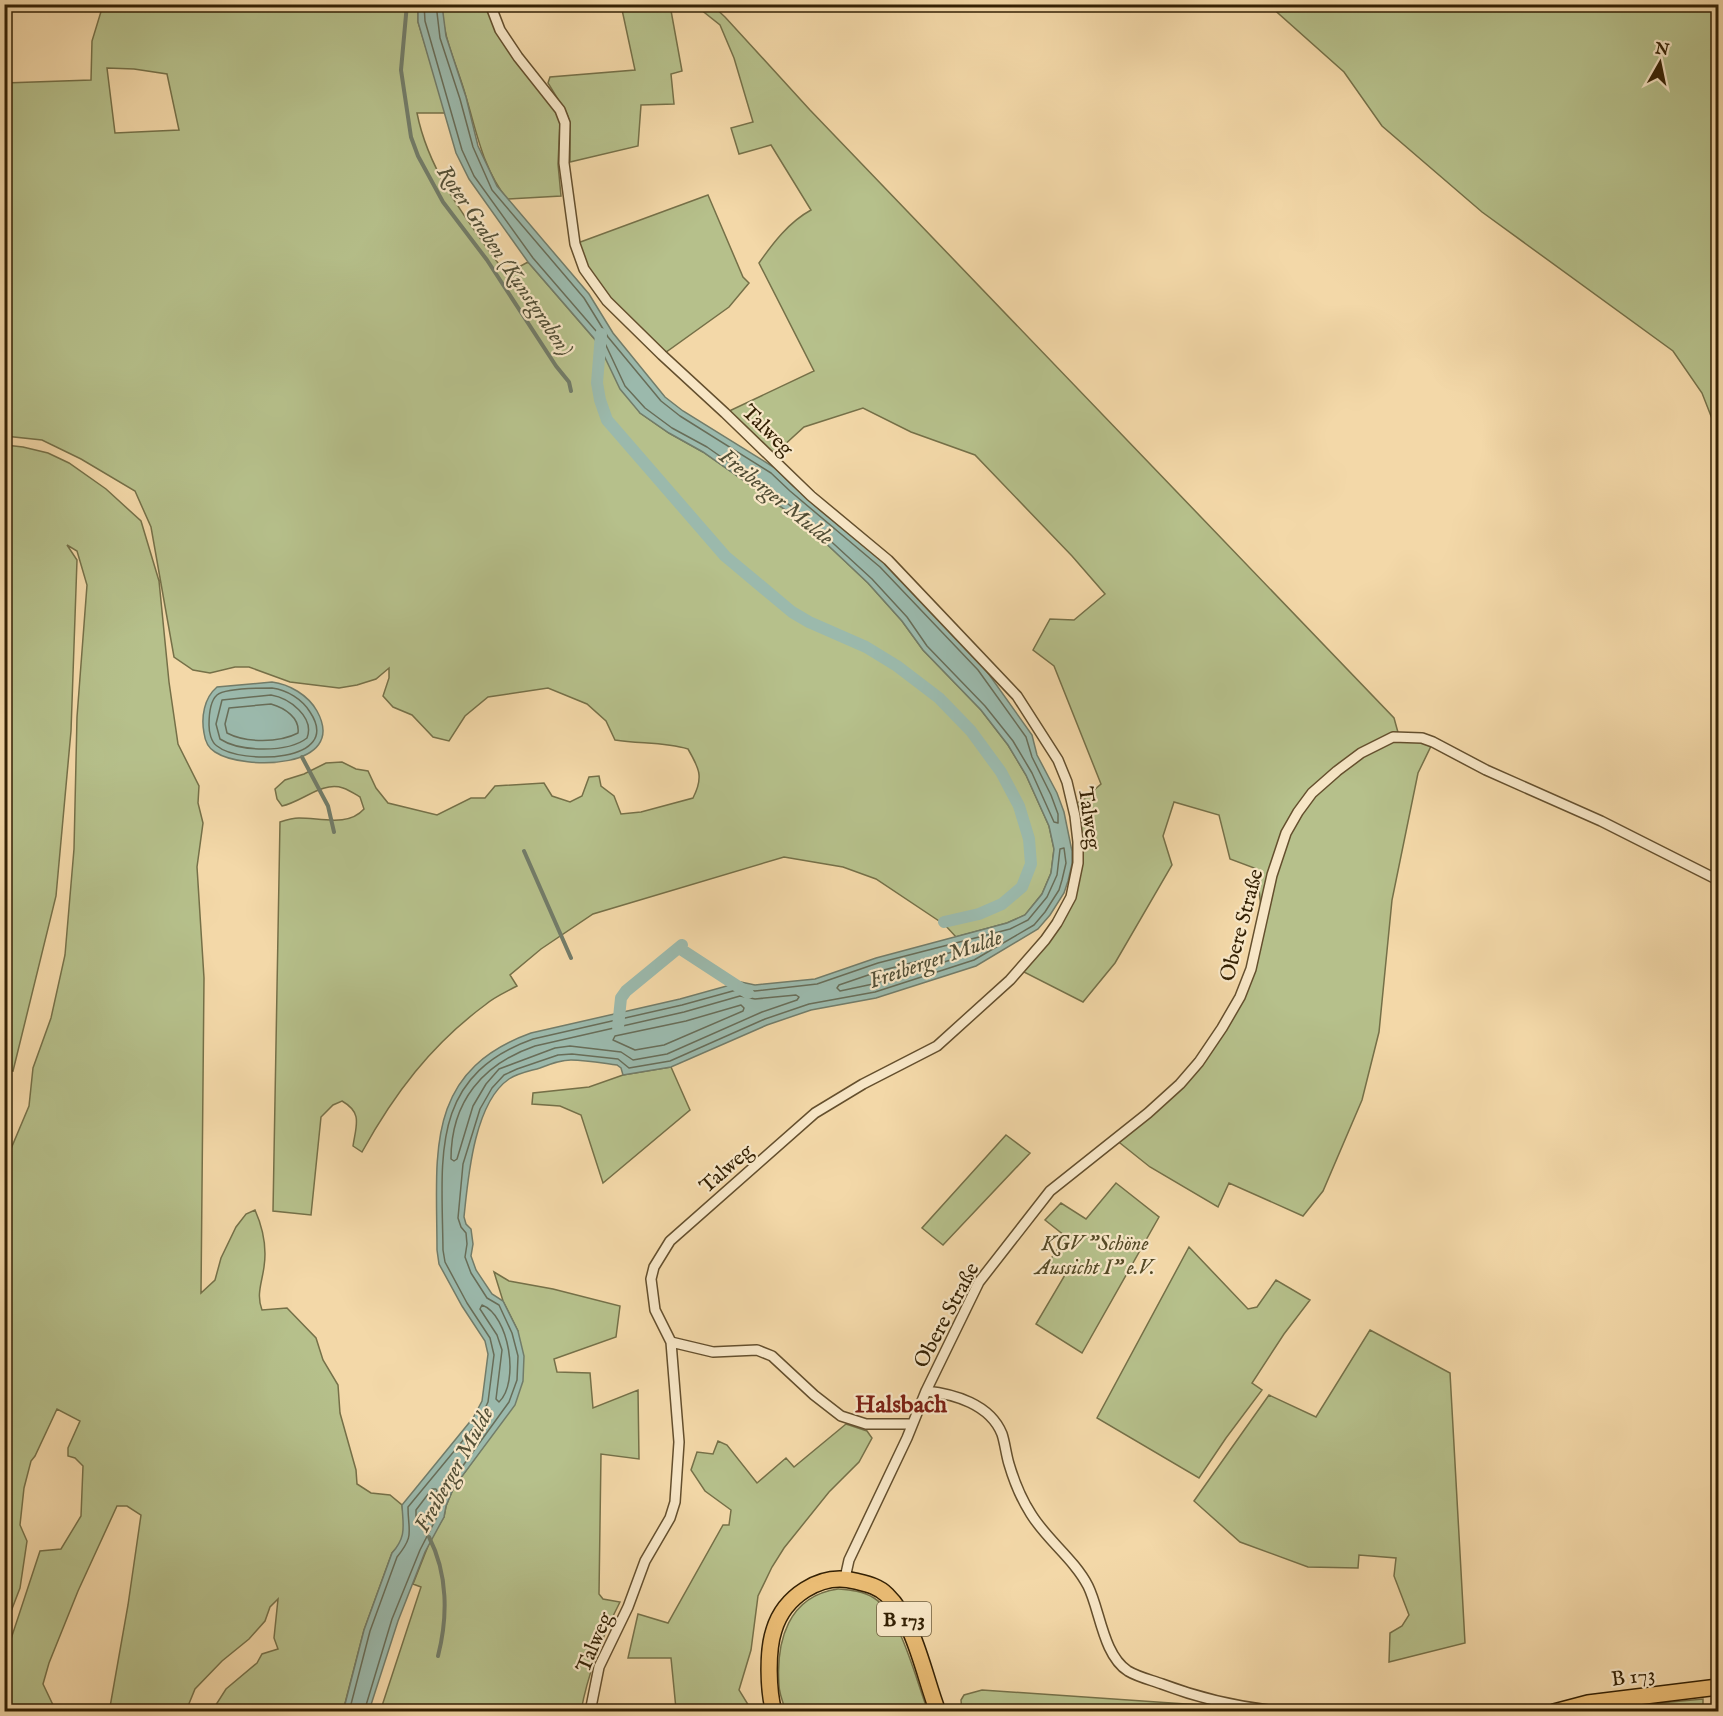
<svg xmlns="http://www.w3.org/2000/svg" width="1723" height="1716" viewBox="0 0 1723 1716" font-family="'IM FELL English',serif">
<style>
.green{fill:#b6c08b;stroke:#757048;stroke-width:1.5;fill-rule:evenodd}
.water{fill:#9bb9ac;stroke:#727c69;stroke-width:1.5}
.lines{fill:none;stroke-linecap:round;stroke-linejoin:round}
.shore{stroke:#686d58;stroke-width:1.5}
.stream{stroke:#727c69;stroke-width:4}
.canal{stroke:#9bb9ac;stroke-width:12}
.minor-casing{stroke:#644f2d;stroke-width:12}
.primary-casing{stroke:#342104;stroke-width:18}
.minor{stroke:#f7e6c6;stroke-width:9}
.primary{stroke:#eabc74;stroke-width:15}
.labels{text-anchor:middle;stroke-width:4.5;stroke-linejoin:round;paint-order:stroke}
.shield{fill:#f7e6c6;stroke:#6e5c3e;stroke-width:1.5}
.shield-label{font-size:20px;font-weight:bold;fill:#342104}
.street-label{font-size:21px;fill:#342104;stroke:#f7e6c6}
.park-label{font-size:21px;font-style:italic;fill:#544926;stroke:#f7e6c6}
.water-label{font-size:22px;font-style:italic;fill:#534f36;stroke:#f7e6c6}
.quarter-label{font-size:24px;font-weight:bold;fill:#7a1f14;stroke:#f7e6c6}
</style>
<rect width="100%" height="100%" fill="#f3d8a8"/>
<filter id="stains"><feTurbulence type="fractalNoise" baseFrequency=".00333" numOctaves="4"/><feColorMatrix values="0 0 0 0 .2 0 0 0 0 .09 0 0 0 0 .02 0 0 0 .5 -.17"/></filter>
<radialGradient id="worn" r=".72"><stop offset=".6" stop-color="#630" stop-opacity="0"/><stop offset="1" stop-color="#630" stop-opacity=".3"/></radialGradient>
<!-- green -->
<path class="green" d="M103,5H418V22L446,113H417C429,174 470,224 506,274L528,262L598,343L640,413L669,433L703,452L794,516L814,532L868,583L902,621L923,650L981,710L1008,745L1026,775L1049,826L1054,849L1051,873L1042,894L1025,915L1007,923L956,937L945,925L876,879L843,867L784,857L593,914L541,949L510,975L517,986C506,992 494,997 485,1005C431,1045 394,1094 362,1152L353,1146C356,1125 363,1113 342,1101L333,1105L321,1117L311,1215L273,1211L280,822C286,820 293,818 299,818C321,818 348,827 364,809L360,797C355,794 349,790 343,788C322,781 302,802 282,806L277,799L275,789L285,780L304,774L326,763L342,762L356,769L368,771L376,788L388,803L437,815L471,798H485L495,786L544,783L552,796L570,802L582,796L589,777L599,776L601,786L614,796L621,814L641,812L693,798C704,777 699,768 688,749C664,742 640,744 615,740L606,721L587,704L548,688L488,697L465,716L449,741L433,737L412,715L393,707L383,696L389,678V668L376,679L357,685L339,688L290,682L249,667H235L210,673L193,670L174,657L151,527L135,491L81,459L42,440L5,436V83L91,80L92,41ZM107,68L134,69L167,74L179,130L115,133Z
M442,5H487L532,79L558,114L560,123L558,164L561,196L507,199C483,169 477,133 466,97C458,67 442,37 442,5Z
M621,5H670L682,71L671,74L674,104L641,105L638,146L570,162V123L567,114L548,83L550,77L635,70Z
M695,5H712L725,17L810,110L1394,718L1399,736L1433,742L1418,773L1392,900L1379,1032L1362,1100L1323,1191L1303,1216L1229,1183L1218,1207L1150,1167L1115,1139L1195,1067L1246,982L1262,919L1257,869L1230,859L1219,815L1174,802L1163,836L1172,865L1115,963L1083,1002L1022,971L1057,923L1075,878L1073,804L1080,802L1101,784L1054,666L1033,650L1050,619L1074,620L1105,594L1072,556L975,455L911,432L863,408L804,427L770,458L725,413L814,371L759,263C773,243 789,222 811,210L771,145L739,154L731,128L753,122L734,58L720,25Z
M1269,5H1718V434L1702,393L1673,351L1482,212L1382,126L1344,72Z
M708,195L743,277L749,283L729,307L662,355L607,301L584,269L575,244Z
M5,445L23,447L48,453L69,463L106,489L141,521L159,581L169,682L178,744L199,786L198,803L203,823L197,867L204,978L201,1293L215,1280L221,1258L236,1227L246,1214L255,1210C263,1228 267,1247 264,1267C262,1282 256,1295 262,1310L287,1308L316,1338L323,1360L338,1385L340,1413L356,1470L357,1484L371,1493L390,1495L402,1505L405,1529L400,1544L392,1553L364,1630L343,1711H212L226,1689L257,1663L262,1654L278,1649L274,1638L278,1599L270,1607L265,1621L249,1639L222,1661L195,1689L186,1711H84L99,1707H110L128,1605L141,1515L127,1506H117L78,1591L49,1663L43,1684L53,1705V1711H5V1657L40,1551L61,1549L81,1516L83,1466L75,1458L68,1456V1448L80,1421L57,1409L35,1456L31,1461L24,1488L20,1525L27,1541L20,1588L5,1627V1163L29,1106L33,1068L51,1018L65,955L74,849L77,717L87,585L77,551L67,545L77,560L71,731L56,896L13,1071L4,1069Z
M671,1067L690,1110L603,1183L581,1115L560,1106L532,1104L533,1093L589,1087L623,1075Z
M1006,1135L1030,1153L943,1245L922,1228Z
M1116,1183L1159,1217L1082,1353L1036,1324L1065,1275L1049,1262L1065,1236L1045,1220L1061,1203L1086,1219Z
M1189,1247L1248,1309L1257,1307L1276,1280L1310,1300L1284,1334L1252,1383L1262,1390L1226,1438L1199,1478L1097,1418Z
M494,1272L509,1281L553,1289L620,1306L616,1337L554,1359L557,1372L590,1373L593,1408L638,1390L639,1459L601,1454L599,1594L603,1599L620,1602C602,1637 588,1673 581,1711L380,1712L421,1587L413,1584L432,1536L444,1517L446,1506L454,1487L486,1443L518,1331L503,1301Z
M1370,1330L1450,1373L1465,1643L1389,1662L1390,1633L1402,1626L1409,1615L1394,1576L1396,1558L1359,1555L1358,1568L1308,1567L1240,1542L1194,1501L1269,1395L1316,1417Z
M846,1424L867,1431L872,1438L859,1462L829,1492L784,1548L772,1567L758,1596L751,1650L739,1690L752,1711H673L676,1709L671,1658H628L638,1614L668,1623L723,1525H729L731,1510L705,1491L691,1470L697,1452L713,1454L718,1441L727,1445L757,1483L786,1458L794,1467Z
M838,1589C850,1590 863,1591 874,1598C901,1615 916,1681 928,1711H786C783,1703 779,1693 779,1685C776,1641 788,1596 838,1589Z
M982,1690L1215,1706L1246,1711L962,1712L961,1700L964,1695Z
M1703,1699V1711H1595L1608,1708Z"/>
<!-- water -->
<path class="water" d="M418,5H442L446,36L466,97L478,146L497,186L589,294L613,333L665,397L683,411L775,468L793,486L885,563L983,666L1032,735L1037,755L1057,793L1064,812L1072,851V864L1068,881L1064,893L1050,915L1038,929L976,966L876,998L811,1010L767,1025L671,1067L623,1075L621,1068L617,1065C602,1063 586,1060 571,1060C560,1060 550,1064 540,1068C530,1071 518,1073 509,1079C474,1103 468,1178 464,1217L466,1224L471,1229L473,1244L471,1256L476,1270L492,1294L503,1301L518,1331L524,1356L523,1381L515,1405L454,1487L446,1506L444,1517L425,1552L398,1621L369,1711L343,1712L364,1630L392,1553C407,1536 403,1526 402,1505L473,1418L482,1401L488,1354L485,1341L462,1306L439,1264L437,1250C437,1155 423,1072 531,1033L680,999L741,982L755,985L815,979L876,958L1007,923L1025,915L1042,894L1051,873L1054,849L1049,826L1026,775L1008,745L981,710L923,650L902,621L868,583L814,532L794,516L703,452L669,433L640,413L620,389L598,343L528,262L469,179L456,153L418,22Z
M272,682C289,684 308,695 317,711C349,769 244,771 215,752C208,748 205,741 204,733C201,717 204,698 217,687Z"/>
<g class="lines">
<!-- shore -->
<path class="shore" d="M424,4L425,21L462,150L474,176L533,258L603,339L625,386L645,408L672,428L707,447L798,511L872,579L907,617L927,646L985,706L1013,741L1032,773L1054,822L1058,823V814L1051,795L1032,757L1026,737L978,670L880,567L790,491L771,473L680,416L661,401L608,337L584,298L492,190L473,147L460,99L440,38L436,4
M272,688C287,690 302,699 310,712C344,763 240,765 217,746C211,742 209,732 209,725C209,716 210,701 217,695C225,688 261,688 272,688Z
M271,695C289,698 315,717 307,738C288,753 240,752 220,739L216,724L222,700Z
M271,704C285,708 300,718 298,733C279,743 246,743 227,733L225,724L229,708Z
M968,948L972,950L970,954L873,984L840,991L837,988L839,985L880,971Z
M796,995L799,997L797,1000L762,1012L667,1054L633,1060L621,1052L570,1046L555,1048L499,1069L486,1084L473,1106L457,1159L454,1161L451,1159C451,1101 483,1064 535,1046L684,1012L740,996L755,999Z
M741,1005L744,1008L743,1011L664,1045L635,1050L613,1040L615,1036L686,1021Z
M482,1305C509,1315 520,1382 499,1402L496,1399L502,1350L497,1335L480,1309Z
M432,1489H436L437,1491L431,1512L423,1526L420,1527L416,1519V1510Z
M349,1712L370,1631L397,1557C415,1535 408,1532 408,1507L479,1421L488,1402L494,1355L490,1338L467,1303L445,1262L443,1250C442,1158 429,1076 533,1039L682,1005L740,989L755,991L817,984L878,963L1010,929L1028,920L1047,897L1057,875L1060,849L1064,848L1066,863L1062,880L1059,890L1045,912L1034,925L974,960L875,992L809,1004L765,1019L670,1061L629,1068L618,1059L572,1054L558,1055L517,1069L504,1075L492,1088L480,1109L463,1164L458,1218L461,1227L466,1233L467,1244L465,1257L471,1273L487,1298L499,1305L512,1333L518,1356L517,1380L509,1402L449,1485L440,1504L438,1515L420,1550L392,1619L364,1712"/>
<!-- stream -->
<path class="stream" d="M407,4L401,70L411,137L418,156L443,202L487,260L556,366L569,382L571,391
M302,757L328,806L334,832
M524,851L571,958
M429,1537C448,1574 448,1617 438,1656"/>
<!-- canal -->
<path class="canal" d="M601,334L597,383L600,400L607,420L725,556L792,612L809,622L866,647L897,666L939,698L971,731L1001,772L1019,806L1029,839L1031,864L1022,887L1002,904L979,914L944,922
M679,948L748,993
M618,1027L621,998L626,991L682,945"/>
<!-- minor casing -->
<g class="minor-casing">
<path id="minor" d="M490,4L500,30L518,57L560,110L565,123L564,163L575,244L584,269L607,301L662,355L725,413L811,496L888,560L1017,696L1058,760L1067,782L1075,816L1078,842V863L1071,897L1057,923L1045,940L1010,980L937,1046L863,1084L815,1113L670,1241L654,1267L651,1279L655,1310L671,1342L679,1442L675,1502L670,1518L645,1561L628,1607L599,1667L590,1712
M671,1342L713,1352L757,1350L772,1356L814,1395L841,1416L866,1424H912
M926,1391C954,1394 990,1404 1002,1434C1005,1443 1006,1454 1009,1464C1014,1481 1022,1500 1031,1514C1047,1540 1074,1559 1088,1586C1100,1610 1103,1655 1128,1671C1138,1677 1151,1680 1162,1684C1204,1700 1241,1708 1286,1712
M845,1578L849,1560L907,1438L926,1391L979,1282L1050,1191L1148,1113L1180,1084L1199,1062L1222,1028L1240,997L1251,969L1272,875L1286,833L1298,812L1312,793L1337,771L1361,753L1393,737L1422,738L1433,742L1486,770L1601,821L1718,880"/>
</g>
<!-- primary casing -->
<g class="primary-casing">
<path id="primary" d="M774,1712C768,1691 767,1651 774,1630C784,1597 820,1572 855,1581C867,1584 878,1586 887,1595C915,1622 924,1676 938,1712
M1554,1712L1588,1703L1718,1687"/>
</g>
<!-- minor -->
<use href="#minor" class="minor"/>
<!-- primary -->
<use href="#primary" class="primary"/>
</g>
<g class="labels">
<!-- shield labels -->
<rect class="shield" x="877" y="1602" width="54" height="34" rx="4.5"/>
<g class="shield-label">
<text x="904" y="1626">B 173</text>
</g>
<!-- street labels -->
<g class="street-label">
<text transform="translate(768 430) rotate(45)" y="7">Talweg</text>
<text transform="translate(1090 818) rotate(82)" y="7">Talweg</text>
<text transform="translate(1241 925) rotate(-75)" y="7">Obere Straße</text>
<text transform="translate(726 1168) rotate(-41)" y="7">Talweg</text>
<text transform="translate(946 1315) rotate(-62)" y="7">Obere Straße</text>
<text transform="translate(594 1642) rotate(-67)" y="7">Talweg</text>
<text transform="translate(1633 1676) rotate(-7)" y="7">B 173</text>
</g>
<!-- park labels -->
<g class="park-label">
<text x="1095" y="1250">KGV "Schöne<tspan x="1095" dy="24">Aussicht I" e.V.</tspan></text>
</g>
<!-- water labels -->
<g class="water-label">
<text transform="translate(506 260) rotate(56)" y="8">Roter Graben (Kunstgraben)</text>
<text transform="translate(777 496) rotate(39)" y="8">Freiberger Mulde</text>
<text transform="translate(935 958) rotate(-19)" y="8">Freiberger Mulde</text>
<text transform="translate(453 1469) rotate(-61)" y="8">Freiberger Mulde</text>
</g>
<!-- quarter labels -->
<g class="quarter-label">
<text x="901" y="1412">Halsbach</text>
</g>
</g>
<!-- margin -->
<rect width="1723" height="1716" fill="none" stroke="#f3d8a8" stroke-width="24"/>
<rect x="6" y="6" width="1711" height="1704" fill="none" stroke="#342104" stroke-width="3"/>
<rect x="12" y="12" width="1699" height="1692" fill="none" stroke="#342104" stroke-width="1.5"/>
<!-- north arrow -->
<g transform="translate(1660 63) rotate(9)" stroke="#f7e6c6" stroke-width="4.5" paint-order="stroke">
<path d="M0-4.5L10 22L0 15L-10 22Z" fill="#342104"/>
<text y="-9" font-size="16" font-weight="bold" text-anchor="middle" fill="#342104">N</text>
</g>
<rect width="100%" height="100%" filter="url(#stains)"/>
<rect width="100%" height="100%" fill="url(#worn)"/>
</svg>
